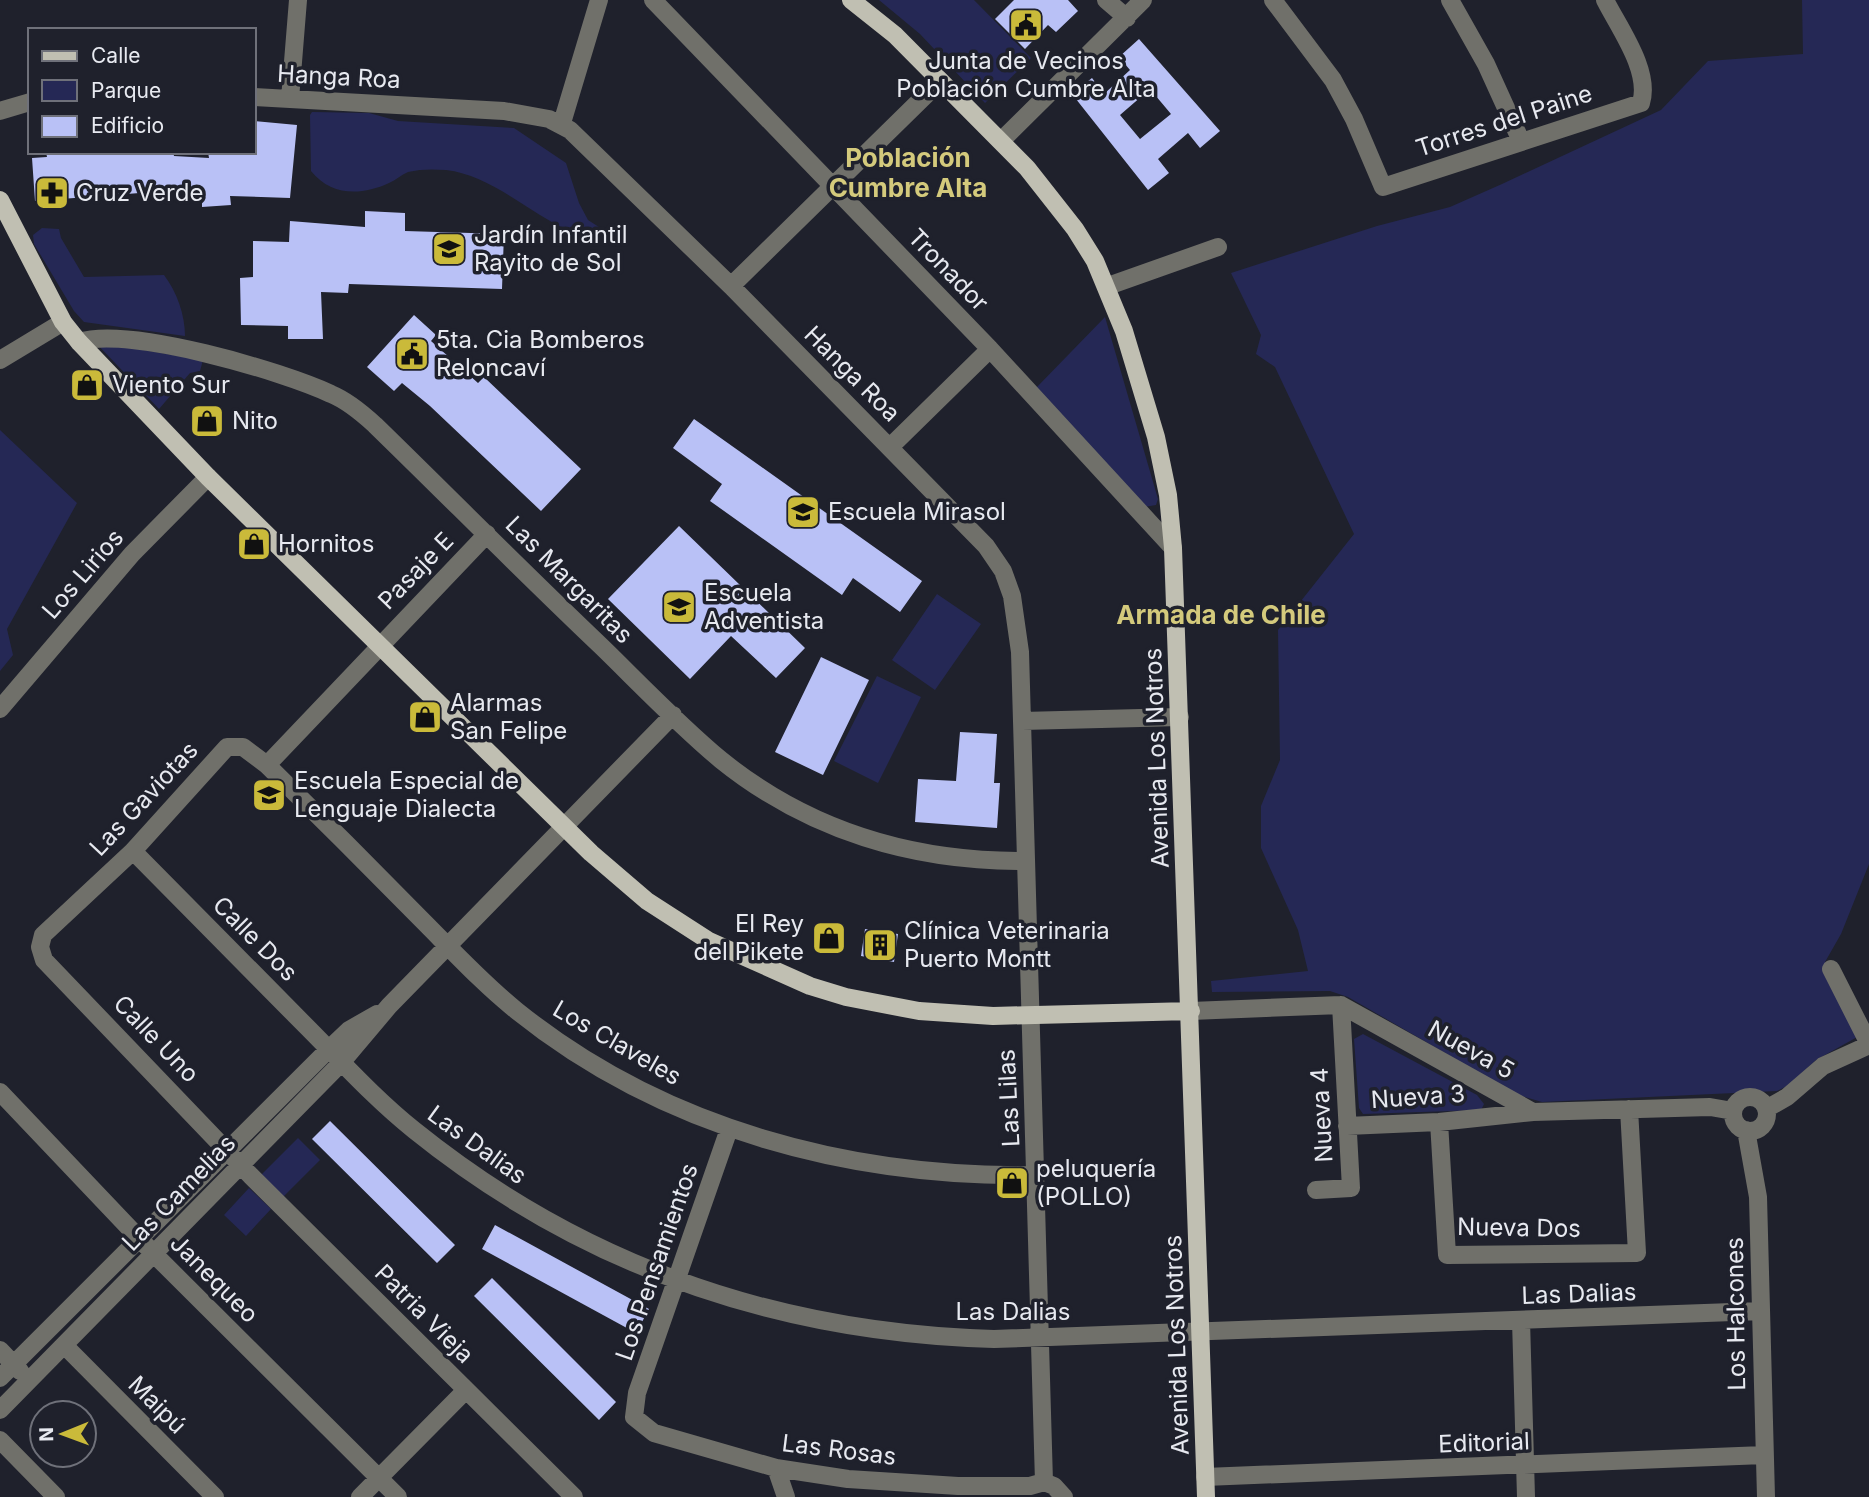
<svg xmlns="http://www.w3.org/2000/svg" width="1869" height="1497" viewBox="0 0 1869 1497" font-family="Inter,sans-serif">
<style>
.green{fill:#252855}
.building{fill:#b9c1f6;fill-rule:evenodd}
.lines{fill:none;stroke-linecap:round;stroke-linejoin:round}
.minor{stroke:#70706a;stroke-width:18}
.major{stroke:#c0bfb2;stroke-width:18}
.labels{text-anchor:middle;stroke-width:7;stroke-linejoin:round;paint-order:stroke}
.poi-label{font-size:24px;fill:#e7e9f0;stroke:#1f212c;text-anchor:start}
.street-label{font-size:24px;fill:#e7e9f0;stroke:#1f212c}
.neighbourhood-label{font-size:26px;font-weight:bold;fill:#d4ca7c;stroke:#1f212c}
</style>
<rect width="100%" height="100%" fill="#1f212c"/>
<!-- green -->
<path class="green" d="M879,0H974L1031,58L985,103L920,34Z
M1802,0H1869V864L1841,934L1825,962L1859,1036L1816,1060L1789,1085L1777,1091L1542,1102L1518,1095L1348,997L1330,991L1212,992L1211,981L1308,971L1298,930L1261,848V806L1280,760L1278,630L1354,534L1275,367L1256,354L1261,335L1231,273L1377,226L1450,207L1502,184L1661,110L1708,61L1803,54Z
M312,112L369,113L398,121L514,128L566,163L579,203L588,220L616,238L613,243C552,240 506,177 446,170C433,169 420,169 408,172C401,175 396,180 389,183C361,196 331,196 311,171L310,115Z
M42,228L59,229L61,238L84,277L164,275C177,292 185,315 185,336L84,322L74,311L34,244L33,235Z
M1105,317L1158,499L1156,505L1144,507L1036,388Z
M95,342L203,360L200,371L190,373L159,409Z
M0,430L77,503L7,629L13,655L0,671Z
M937,594L981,624L935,690L892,660Z
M877,676L921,697L878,783L834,761Z
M1363,1034L1477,1095L1484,1104L1481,1110L1363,1114L1359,1108L1354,1039Z
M298,1138L320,1160L283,1197L261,1175Z
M249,1188L271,1209L246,1236L224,1215Z"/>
<!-- building -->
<path class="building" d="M1014,0H1068L1078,11L1056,32L1048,25L1025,49L995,19Z
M1139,39L1220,131L1200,148L1188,133L1158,159L1169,173L1148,190L1072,94L1092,78L1104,94L1130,70L1119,57ZM1150,89L1171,114L1140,139L1120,115Z
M254,121L297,125L290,198L230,196L231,205L202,207V192L179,190L35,201L32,158L47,157L46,152H173L174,156L209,158L208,152H254Z
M365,211L405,213V231L504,234L502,289L349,284L348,293L321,292L323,339H288V326L241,325L240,278L253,277V241L289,242L290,221L365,227Z
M414,315L436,335L431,341L478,383L484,377L581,469L541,511L430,406L402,383L394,391L367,367Z
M694,419L922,581L900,612L853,578L842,595L710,501L722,484L673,448Z
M679,526L805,648L776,678L731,636L690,679L608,599Z
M821,657L869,680L823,775L775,752Z
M960,732L997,734L994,783H1000L997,828L915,822L918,779L956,781Z
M865,929L898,934L894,962L861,956Z
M330,1121L455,1245L437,1263L312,1139Z
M495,1225L649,1309L636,1333L482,1249Z
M492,1278L616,1402L599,1420L474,1296Z"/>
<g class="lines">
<!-- minor -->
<path class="minor" d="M653,0L990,349L1173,548
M1106,0L1127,18
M1273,0L1333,80L1354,119L1383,187L1641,103C1651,71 1619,28 1605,0
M1450,0L1486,64L1521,141
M254,97L504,111L549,119L570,130L731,286L986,546L1003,571L1012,596L1020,652L1044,1482L1030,1486H958L848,1479L776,1468L654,1433L634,1417L637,1393L729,1129
M290,99L298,0
M0,111L30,102
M562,123L599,0
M1001,141L1143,0
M731,286L940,81
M1108,286L1218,247
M79,342C129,326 282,371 331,394C348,401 362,413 375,425C451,499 525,574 602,647C641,685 679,725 721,760C809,831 914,862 1026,861
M0,360L63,322
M890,447L990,349
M487,534L267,765L243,747H227L133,851L43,935L40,947L44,960L251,1176L574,1497
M0,709L132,554L208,477
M1022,721L1180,717
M267,765C319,816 370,867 421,919C452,950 482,983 517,1011C664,1129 851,1178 1037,1175
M133,851C190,909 247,966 304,1024C340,1060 374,1098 414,1130C584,1267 777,1333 994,1339L1760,1311
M1831,969L1869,1044
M1191,1011L1341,1005L1533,1112
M0,1092L154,1254L398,1497
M1733 1114a17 17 0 1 1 34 0a17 17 0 1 1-34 0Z
M1766,1109L1787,1097L1823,1066L1869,1045
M1439,1122L1447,1255L1637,1253L1629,1109
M1347,1126L1439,1122L1533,1112L1710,1107L1733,1111
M1746,1130L1758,1197L1766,1497
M1316,1190L1351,1188L1341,1005
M1521,1320L1526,1497
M65,1346L215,1497
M0,1350L20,1371
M0,1378L329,1049L349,1030L377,1014
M0,1410L341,1063L389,1006L673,715
M0,1440L56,1497
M776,1468L786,1497
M1205,1477L1764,1455
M1044,1482L1054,1486L1064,1497
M360,1497L466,1390"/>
<!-- major -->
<path class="major" d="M851,0L895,35L1027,168L1075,229L1095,261L1124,331L1156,437L1168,495L1173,548L1206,1497
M0,200L63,322L79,342L208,477L591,853L647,901L709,941L810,986L846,997L919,1011L993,1016L1191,1011"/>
</g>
<!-- icons -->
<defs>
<g id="civic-square" transform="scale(1.75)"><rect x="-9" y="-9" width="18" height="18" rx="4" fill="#caba3a" stroke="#1f212c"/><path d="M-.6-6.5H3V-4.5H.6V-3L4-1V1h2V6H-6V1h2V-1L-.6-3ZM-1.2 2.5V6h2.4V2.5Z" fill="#111"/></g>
<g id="pharmacy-square" transform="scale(1.75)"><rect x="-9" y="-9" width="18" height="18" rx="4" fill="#caba3a" stroke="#1f212c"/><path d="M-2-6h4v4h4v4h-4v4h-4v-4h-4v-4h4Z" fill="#111"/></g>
<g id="school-square" transform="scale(1.75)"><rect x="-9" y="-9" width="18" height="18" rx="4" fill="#caba3a" stroke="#1f212c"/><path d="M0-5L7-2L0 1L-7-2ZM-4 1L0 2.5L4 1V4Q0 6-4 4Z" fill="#111"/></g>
<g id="shop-square" transform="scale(1.75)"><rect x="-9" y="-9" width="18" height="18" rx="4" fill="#caba3a" stroke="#1f212c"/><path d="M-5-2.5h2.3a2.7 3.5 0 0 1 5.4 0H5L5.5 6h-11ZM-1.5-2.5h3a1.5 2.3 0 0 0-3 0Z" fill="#111"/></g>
<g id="building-square" transform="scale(1.75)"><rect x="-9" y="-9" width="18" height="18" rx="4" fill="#caba3a" stroke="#1f212c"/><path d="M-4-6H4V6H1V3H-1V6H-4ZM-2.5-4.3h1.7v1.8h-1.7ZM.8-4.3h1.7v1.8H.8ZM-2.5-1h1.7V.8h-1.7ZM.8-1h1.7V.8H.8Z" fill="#111"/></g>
</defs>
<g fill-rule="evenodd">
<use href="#civic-square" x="1026" y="25"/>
<use href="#pharmacy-square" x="52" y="193"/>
<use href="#school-square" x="449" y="249"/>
<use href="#civic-square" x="412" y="354"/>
<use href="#shop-square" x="87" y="385"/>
<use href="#shop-square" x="207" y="421"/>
<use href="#school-square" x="803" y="512"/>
<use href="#shop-square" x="254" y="544"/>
<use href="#school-square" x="679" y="607"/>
<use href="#shop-square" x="425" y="717"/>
<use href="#school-square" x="269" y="795"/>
<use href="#shop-square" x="829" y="938"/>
<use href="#building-square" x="880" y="945"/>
<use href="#shop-square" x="1012" y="1183"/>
</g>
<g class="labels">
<!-- poi labels -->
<g class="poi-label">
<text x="1026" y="69" text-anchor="middle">Junta de Vecinos<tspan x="1026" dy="28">Población Cumbre Alta</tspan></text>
<text x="76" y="201">Cruz Verde</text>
<text x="474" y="243">Jardín Infantil<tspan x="474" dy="28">Rayito de Sol</tspan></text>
<text x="436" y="348">5ta. Cia Bomberos<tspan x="436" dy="28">Reloncaví</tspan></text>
<text x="112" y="393">Viento Sur</text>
<text x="232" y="429">Nito</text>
<text x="828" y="520">Escuela Mirasol</text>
<text x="278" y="552">Hornitos</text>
<text x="704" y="601">Escuela<tspan x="704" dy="28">Adventista</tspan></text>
<text x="450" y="711">Alarmas<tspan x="450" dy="28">San Felipe</tspan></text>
<text x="294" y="789">Escuela Especial de<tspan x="294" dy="28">Lenguaje Dialecta</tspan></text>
<text x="804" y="932" text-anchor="end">El Rey<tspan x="804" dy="28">del Pikete</tspan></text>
<text x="904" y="939">Clínica Veterinaria<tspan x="904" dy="28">Puerto Montt</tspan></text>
<text x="1036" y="1177">peluquería<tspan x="1036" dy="28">(POLLO)</tspan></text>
</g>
<!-- street labels -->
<g class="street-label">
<text transform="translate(339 77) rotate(3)" y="8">Hanga Roa</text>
<text transform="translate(1504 121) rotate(-18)" y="8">Torres del Paine</text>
<text transform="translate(948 270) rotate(46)" y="8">Tronador</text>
<text transform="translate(852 374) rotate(45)" y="8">Hanga Roa</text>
<text transform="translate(416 571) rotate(-46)" y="8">Pasaje E</text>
<text transform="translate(83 574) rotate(-49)" y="8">Los Lirios</text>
<text transform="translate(569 580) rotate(45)" y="8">Las Margaritas</text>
<text transform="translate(1157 758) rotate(-92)" y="8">Avenida Los Notros</text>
<text transform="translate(144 799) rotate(-47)" y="8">Las Gaviotas</text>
<text transform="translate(255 939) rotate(45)" y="8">Calle Dos</text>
<text transform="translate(156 1039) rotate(46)" y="8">Calle Uno</text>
<text transform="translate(617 1043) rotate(30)" y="8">Los Claveles</text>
<text transform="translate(1471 1050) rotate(29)" y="8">Nueva 5</text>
<text transform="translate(1418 1097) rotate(-4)" y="8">Nueva 3</text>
<text transform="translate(1009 1098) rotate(-93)" y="8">Las Lilas</text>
<text transform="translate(1322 1115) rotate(-93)" y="8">Nueva 4</text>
<text transform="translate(477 1145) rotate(36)" y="8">Las Dalias</text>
<text transform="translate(179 1193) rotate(-46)" y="8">Las Camelias</text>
<text transform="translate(1519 1228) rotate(1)" y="8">Nueva Dos</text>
<text transform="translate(657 1262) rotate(-71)" y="8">Los Pensamientos</text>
<text transform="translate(214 1279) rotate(45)" y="8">Janequeo</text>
<text transform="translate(1579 1294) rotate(-2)" y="8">Las Dalias</text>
<text x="1013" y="1320">Las Dalias</text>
<text transform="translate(424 1314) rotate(45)" y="8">Patria Vieja</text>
<text transform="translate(1736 1314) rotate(-91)" y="8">Los Halcones</text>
<text transform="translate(1177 1345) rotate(-92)" y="8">Avenida Los Notros</text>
<text transform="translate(157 1405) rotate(45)" y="8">Maipú</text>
<text transform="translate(1484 1443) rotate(-2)" y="8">Editorial</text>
<text transform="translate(839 1450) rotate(7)" y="8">Las Rosas</text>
</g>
<!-- neighbourhood labels -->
<g class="neighbourhood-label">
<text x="908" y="167">Población<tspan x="908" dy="30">Cumbre Alta</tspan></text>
<text x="1221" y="624">Armada de Chile</text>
</g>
</g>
<!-- legend -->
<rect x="28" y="28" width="228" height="126" fill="#1f212c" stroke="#6f717a" stroke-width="2"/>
<rect x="42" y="51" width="35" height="10" fill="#c0bfb2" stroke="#6f717a" stroke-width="2"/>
<text x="91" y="63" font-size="21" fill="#e7e9f0">Calle</text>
<rect x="42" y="80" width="35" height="21" fill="#252855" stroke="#6f717a" stroke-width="2"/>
<text x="91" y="98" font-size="21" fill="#e7e9f0">Parque</text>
<rect x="42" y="116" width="35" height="21" fill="#b9c1f6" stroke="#6f717a" stroke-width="2"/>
<text x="91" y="133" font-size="21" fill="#e7e9f0">Edificio</text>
<!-- north arrow -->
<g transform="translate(63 1434) rotate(269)"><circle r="33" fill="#1f212c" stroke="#6f717a" stroke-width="2"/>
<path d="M0-5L12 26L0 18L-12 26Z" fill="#caba3a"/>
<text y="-10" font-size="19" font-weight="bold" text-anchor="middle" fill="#e7e9f0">N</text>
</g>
</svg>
